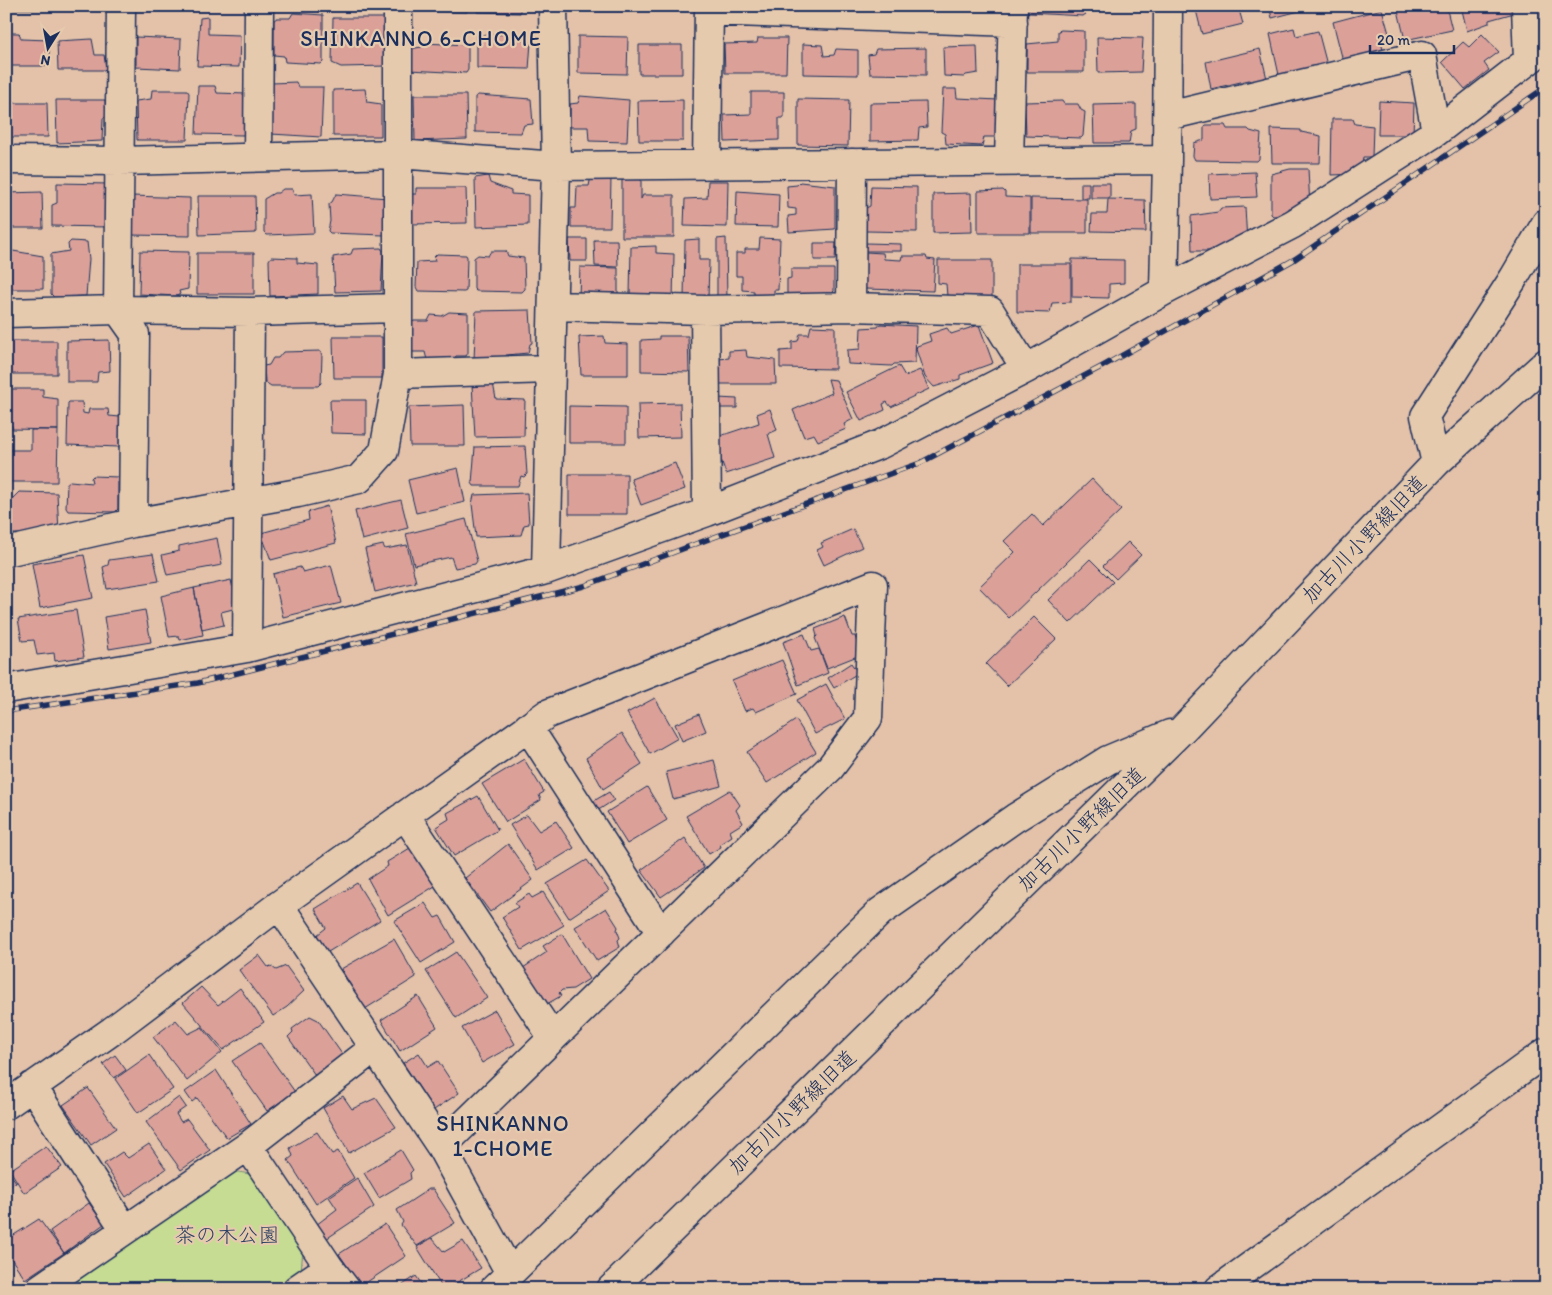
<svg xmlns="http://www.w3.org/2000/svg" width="1552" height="1295" viewBox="0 0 1552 1295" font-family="Itim,'Klee One',sans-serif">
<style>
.green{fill:#c6dc92;stroke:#708678}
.building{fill:#dba199;stroke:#1b2f5e}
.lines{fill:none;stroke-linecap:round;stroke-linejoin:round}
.minor-casing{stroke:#1b2f5e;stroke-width:31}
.minor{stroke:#e6caad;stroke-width:28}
.rail-casing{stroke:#1b2f5e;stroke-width:5.5}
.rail{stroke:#e6caad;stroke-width:4;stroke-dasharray:11;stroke-linecap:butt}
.labels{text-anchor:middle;stroke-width:4.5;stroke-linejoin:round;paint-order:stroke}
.street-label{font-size:21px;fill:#1b2f5e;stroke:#e6caad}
.park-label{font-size:21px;fill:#2c4063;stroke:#e6caad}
.neighbourhood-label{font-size:22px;letter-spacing:1px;fill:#1b2f5e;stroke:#e6caad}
</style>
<rect width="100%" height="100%" fill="#e4c2a9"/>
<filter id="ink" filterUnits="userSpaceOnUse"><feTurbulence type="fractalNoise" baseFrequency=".02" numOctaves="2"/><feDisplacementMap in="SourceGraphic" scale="10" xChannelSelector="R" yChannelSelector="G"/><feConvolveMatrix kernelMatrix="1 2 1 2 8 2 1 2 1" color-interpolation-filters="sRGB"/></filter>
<g filter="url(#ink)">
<!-- green -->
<path class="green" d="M227,1170L250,1174L303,1249L301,1272L276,1289H67L71,1277Z"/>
<!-- building -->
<path class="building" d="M6,6H48V9H6Z
M59,6H106V7L59,8Z
M133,6H188L186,9H133Z
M411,6H467V12L411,11Z
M477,6H520V13L477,12Z
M570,6H629V11H570Z
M640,6H686V11L640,10Z
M1029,6H1086V14L1083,16L1029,13Z
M1095,6H1143V9H1095Z
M1195,6H1238L1243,24L1202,34Z
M1269,6H1315V7L1272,18Z
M1397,6H1446L1452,30L1405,40Z
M1461,6H1513L1514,13L1489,20V23L1467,31Z
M1382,9L1390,37L1381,40L1383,51L1343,61L1333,22Z
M293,13L323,15V62L321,64L285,62L284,56L274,55V20L277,18H290Z
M208,17V34L240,35L239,67L197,66L200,18Z
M333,18H385L386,66L341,67L332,63Z
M1294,28L1296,36L1318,31L1327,65L1279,75L1270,34Z
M1061,30L1084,31V72H1027V44L1058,41V31Z
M6,33H19L21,39L49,40V66H6Z
M513,34L515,38L531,42L529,69L477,68V35Z
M1482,34L1499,52L1484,63L1489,70L1465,89L1442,62L1463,42L1469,47Z
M578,36L628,37L627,74L578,73Z
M136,37L181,39L180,69L136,67Z
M1097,37L1143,38L1141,72L1098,73Z
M758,38H787L786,73H725L724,44L757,43Z
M92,39L95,55H104L106,68L104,70H58L57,41Z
M422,43L468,45V70L466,73L409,70V49L422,47Z
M803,44L822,45L824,56L834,55L836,49L858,50V75L803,74Z
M639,45H682V74H639Z
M977,46L978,73L966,75L964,77L944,76L943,47Z
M926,48V75L870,74L868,55L874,54L876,49Z
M1260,49L1267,79L1253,83L1249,80L1211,89L1206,62Z
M296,82L298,87H323L321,137L271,134L272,83Z
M198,86H215L217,93L246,94L247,133L243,135L196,134Z
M365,89L367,102L381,104V136H333V90Z
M943,89H956L957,98L998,100L996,137H984L982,146L946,144L945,134L941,132Z
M152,90H187L189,93L187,140H137L136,101L151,99Z
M751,92H784V118H779V140L725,142L724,115L751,114Z
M414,95H466L467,139L415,141Z
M478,95L531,99L533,124L524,125L521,133L475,132V97Z
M580,96L629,100L627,142L589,141L588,127H570V104L578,103Z
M798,99L849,100L848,146L798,145Z
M56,100H105L106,117L103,118L102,141L57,143Z
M683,100V141H639L638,101Z
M1062,101L1064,104H1078L1081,110L1085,112L1083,136L1081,138L1026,136L1025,102Z
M1379,101L1414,103L1413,135H1378Z
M926,102L927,127L919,128L918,140L870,141V103Z
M6,103H47L48,137H6Z
M1136,104V129L1131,131L1129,143H1094L1093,105Z
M1332,119H1353L1355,124L1373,126L1372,157H1363L1361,174L1331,175Z
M1206,125H1225L1227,129H1248L1250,131L1261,134L1259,159L1257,161L1195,160L1193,156L1194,143L1204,140V127Z
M1271,129L1301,130V132L1321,136L1320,163H1272Z
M1290,169H1308L1310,207L1289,208V213L1287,215L1273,216L1271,214V174Z
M1255,172L1257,197L1210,199L1209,174Z
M488,176L490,183L511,191V194L528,195V225L476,227L475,178Z
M591,176L611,178L610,227H571V208H576L577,186H589Z
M641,178V199L643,195H674V237H622V179Z
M708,181H728L727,227L684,226L685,199L707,198Z
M800,182L835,186V229L789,232L788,216L796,215V209L788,208L787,186L797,185Z
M57,183L109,184L108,227L52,226V205L57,203Z
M1081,183H1089V198H1081Z
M1091,183H1110V198H1091Z
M871,186L917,187V232L866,231V208L870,206Z
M416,188H466L467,223L411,224V194H416Z
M283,189H292L294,195L312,194L314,233L267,235L264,232V199L274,193H278Z
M1003,190L1005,192V197L1030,198V233H978V191Z
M737,191L779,194L778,227L736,226Z
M42,192L43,228H6V193Z
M971,193L972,232L933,233V194Z
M336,194L388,198L386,233L384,235L330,233L328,231L330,221L329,204L332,202Z
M132,196L190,198V236L131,235Z
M198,196H255L256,233L199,235Z
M1031,198L1087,199V233H1031Z
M1108,199L1145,200L1146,232L1091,231L1092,214H1107Z
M1245,207L1247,242L1235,251H1192L1191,216L1218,212L1221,208Z
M726,238L727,300H717V239Z
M760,238L780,239L778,290H774V300L754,299V291L742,290V276H736V253H745V249H759Z
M569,239H587V261H570Z
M699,239V260H709L708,300H684L685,240Z
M594,240H617L618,267L595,266Z
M71,241L87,242L89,259L86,296L54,297L51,294V254L69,251L68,244Z
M814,243H836L835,260H814Z
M866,243L901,244V251H865Z
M656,246V253L674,254L673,300L630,296L631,247Z
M381,248L383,251L381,291L335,292L333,257L351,254L353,249Z
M13,251L43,256V289H6V252Z
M140,251L189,252L188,289L179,291L180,294L177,296L139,294Z
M491,251H506L508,256L524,258L525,289L522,292L476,291L474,289V258L478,255L488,256Z
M866,252L883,253L884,259L901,260L902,256H926L927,259L935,260L933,291L865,289Z
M197,253H254V294H197Z
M437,254L466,255L467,257L466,291L464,292L418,291L416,287L417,262L435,261L434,257Z
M271,257L297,258V263L318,265V294L270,296L269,260Z
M1072,259L1124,260V283L1109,284V298L1072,297Z
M938,260H992V300L961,301L960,296H947L946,284L938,283Z
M1017,264H1071V302L1052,303L1050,313L1017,312Z
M580,267L618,268V298L579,297Z
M791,269H834V291L825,301L787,299V279L791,278Z
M530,310L532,343L530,344L528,353L506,355L507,361L474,360L476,311Z
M449,312L468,313V353L466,356H456L454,360H427L425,352H411V323L414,321H428L431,315L442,316Z
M880,324L916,326L915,363L894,364L892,366L848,364L847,350L860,349L861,328L878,327Z
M979,325L993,363L960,375V379L934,387L925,377L916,349L917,346L931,341L929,334L947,328L951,334Z
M811,326L835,327V369L780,368V351L792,350V342L798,341L800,334H809Z
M604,336L605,343L628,344V375H581L579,337Z
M659,336H688L689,372L641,371V340L659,339Z
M333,337H382V378H334Z
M109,340L110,371L98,372L97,382H67V341Z
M6,341H57V374H6Z
M746,350L747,357L775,360L776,384H718V359L729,358V351Z
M320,351L322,355L321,383L318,386H271L265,382L264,366L269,365L273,358H278L283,352Z
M899,366L905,376L920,370L929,389L891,407L887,402L883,404L885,410L861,421L846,392Z
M828,379L836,380L853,419L844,424L846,429L818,441L814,434L804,437L793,410L832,393Z
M493,383L496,399L525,400L524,436L475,437L472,384Z
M6,389H43V397L58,399V430L12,429V426L6,425Z
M718,398L737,399V408H718Z
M330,400H366V434L331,433Z
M69,402H82L83,413L88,414L89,409H108L109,416L120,417L119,447L67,445L68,403Z
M680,403L681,437L639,438L638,404Z
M464,405L465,446H410L409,407Z
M569,406L626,407V443H569Z
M770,409L777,430L768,434L775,458L726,474L718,450L721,448L717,437L759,423L757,414Z
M31,430H58L57,482H6V450H31Z
M525,446L527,474L524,477L521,476L518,486H474L472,483L475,447Z
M675,463L685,489L641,505L631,479Z
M458,468L465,502L416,513L408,480Z
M569,474H627V514H569Z
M93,476L118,477V509L115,512L68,511L66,508L67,483L70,481L92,483L91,478Z
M1092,479L1121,510L1009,618L979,587L1015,552L1004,541L1032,514L1043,526Z
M19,492L57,493L59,532L56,534H10L6,529V497L13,498Z
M527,493L529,524L524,525L521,535L476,537L472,504L474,495Z
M401,500L408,528L362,540L355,511Z
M327,506L336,543L271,560L261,533L309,520L308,512Z
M466,519L477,561L475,564L455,568L451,557L414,565L406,534Z
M853,529L862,547L824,565L817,550L823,547L821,543Z
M217,538L222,565L167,575L162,555L179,551V546Z
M1128,542L1141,555L1116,579L1103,566Z
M383,545L385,549L407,545L416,582L375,592L365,549Z
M153,554L159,581L107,589L103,567L108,565L109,560Z
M84,555L93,598L40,608L32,564Z
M1090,559L1113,582L1070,623L1048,600Z
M331,565L341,603L283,617L273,574L300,567L303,572Z
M231,580L237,608L221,612L224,625L202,630L194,588Z
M194,588L203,635L180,640L179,636L169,637L161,596Z
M76,610L84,657L55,661L54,653L37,655L34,640L22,641L18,619Z
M145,610L151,642L109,649L104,617Z
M845,617L852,636H855L860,655L827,668L815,638L817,636L815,629Z
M1034,617L1056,639L1007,686L986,664Z
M804,634L811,651L819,649L828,673L798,685L783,642Z
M782,660L797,694L756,712L753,708L745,711L732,681Z
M851,663L858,673L834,688L828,678Z
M826,684L845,719L815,734L797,700Z
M655,698L678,738L650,754L627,713Z
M699,714L706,731L682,741L675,724Z
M796,720L816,752L767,783L747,752Z
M622,733L642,764L603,789L586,758Z
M524,759L544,792L539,795L541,800L506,822L482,784Z
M714,760L721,786L673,799L666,772Z
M647,787L667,820L627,844L607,812Z
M730,790L740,805L736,810L743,823L730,831L732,836L720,844L721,847L709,854L686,816Z
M609,792L614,800L597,811L592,802Z
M478,796L498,830L454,856L436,827L449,819L447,813Z
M527,815L539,831L556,821L574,848L538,870L510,825Z
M685,838L704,868L661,897L641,870Z
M508,844L533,880L490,912L465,878Z
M410,848L435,886L388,915L368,879L388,866L387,862Z
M587,860L609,891L569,918L547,884Z
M357,883L380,920L328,952L317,935L326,928L315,909Z
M543,892L564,925L522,950L502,917L518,907L515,903L529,894L532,898Z
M425,903L435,918L440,916L455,942L421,963L394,921Z
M606,908L618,927L617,930L620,938L618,940L620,947L597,961L575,927Z
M562,934L589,979L573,989L562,990L559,993L561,996L545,1005L523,968L547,952L543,946Z
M394,939L416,977L365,1009L341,969Z
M456,952L487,998L456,1018L426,971Z
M259,955L268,967L271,966L276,970L286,966L304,991L287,1007L273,1016L239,970Z
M201,987L218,1005L240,988L264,1022L223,1050L183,1003Z
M418,996L437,1027L400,1051L381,1020Z
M495,1010L515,1044L482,1063L462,1028Z
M310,1016L318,1020L344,1057L315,1075L288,1037L293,1032L292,1029Z
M176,1020L188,1034L202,1027L222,1052L187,1081L153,1037Z
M260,1043L295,1092L267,1111L232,1061Z
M419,1053L428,1067L438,1061L459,1093L434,1110L403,1063Z
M115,1055L126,1070L114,1078L103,1064Z
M149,1055L173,1089L138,1113L115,1079Z
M216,1070L251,1124L227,1138L197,1098L192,1102L185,1092Z
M88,1088L116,1128L91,1145L63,1105Z
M343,1096L352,1109L376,1098L396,1127L349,1153L323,1108Z
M179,1097L186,1107L176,1114L181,1122L187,1119L210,1150L181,1170L146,1122Z
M317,1132L332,1154L338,1151L354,1178L316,1204L288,1160L293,1156L290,1148Z
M149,1144L166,1169L126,1197L104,1164L122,1152L128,1158Z
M46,1146L62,1167L24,1193L10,1170Z
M401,1150L413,1170L410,1173L411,1179L379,1198L364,1173Z
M6,1168L16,1182L6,1188Z
M357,1178L374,1207L326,1239L316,1225L337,1209L329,1197Z
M429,1189H433L455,1223L417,1246L401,1225L403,1222L397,1210Z
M89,1203L104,1224L64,1253L50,1231Z
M39,1219L64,1253L25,1279L6,1251V1240Z
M385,1224L406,1256L361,1286L339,1254Z
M432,1238L444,1252L463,1241L481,1268L446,1289H443L417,1247Z
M6,1270L17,1287L15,1289H6Z
M416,1276L425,1289H397Z"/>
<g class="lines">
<!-- minor casing -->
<g class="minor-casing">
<path id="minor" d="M121,6L118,310L135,334L133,523
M1526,6L1528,61
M709,11L1013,22
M1168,116L1422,55L1436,132
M258,157L259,6
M6,160L120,161L398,154L556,166L1167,160
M1009,161L1013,6
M707,164L709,6
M1164,291L1167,160L1168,6
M553,306L705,310L851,307L990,311L1026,369
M851,307L852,163
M705,310L707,512
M6,313L118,310L250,312L397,308
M398,374L551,369
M1436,463L1425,416L1513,279L1546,223
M6,552L133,523L298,493L359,479L384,451L398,374V6
M546,570L556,166L553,6
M247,648L250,312
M6,689L247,648L546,570L707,512L881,444L1026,369L1164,291L1293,224L1436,132L1538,53
M528,727L661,933
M405,815L553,1038
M279,905L441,1147L510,1273
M32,1086L125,1230
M6,1105L112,1031L279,905L547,714L873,585L868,718L830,768L441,1147
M248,1146L329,1267L346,1289
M39,1289L248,1146L374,1048
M297,1289L329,1267
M494,1289L880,912L1015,818L1108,760L1170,734
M611,1289L1183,729L1436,463L1546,363
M1219,1289L1546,1052"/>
</g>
<!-- minor -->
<use href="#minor" class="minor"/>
<!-- rail casing -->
<g class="rail-casing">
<path id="rail" d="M6,711L198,683L584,586L709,539L920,463L1103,366L1295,259L1546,87"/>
</g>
<!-- rail -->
<use href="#rail" class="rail"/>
</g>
</g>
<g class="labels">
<!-- street labels -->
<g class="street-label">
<text transform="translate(1364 539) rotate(-46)" y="7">加古川小野線旧道</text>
<text transform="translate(1081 829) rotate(-44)" y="7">加古川小野線旧道</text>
<text transform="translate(792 1112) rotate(-44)" y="7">加古川小野線旧道</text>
</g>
<!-- park labels -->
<g class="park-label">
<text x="227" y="1242">茶の木公園</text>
</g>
<!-- neighbourhood labels -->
<g class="neighbourhood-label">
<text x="421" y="46">SHINKANNO 6-CHOME</text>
<text x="503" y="1131">SHINKANNO<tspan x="503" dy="25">1-CHOME</tspan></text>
</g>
</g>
<!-- margin -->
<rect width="1552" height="1295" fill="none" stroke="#e6caad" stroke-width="25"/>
<rect x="12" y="12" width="1527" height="1270" fill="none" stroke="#1b2f5e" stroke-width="2" filter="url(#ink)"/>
<!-- north arrow -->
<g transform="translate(48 48) rotate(191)" stroke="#e6caad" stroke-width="4" paint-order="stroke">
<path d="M0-4L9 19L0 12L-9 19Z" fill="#1b2f5e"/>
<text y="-8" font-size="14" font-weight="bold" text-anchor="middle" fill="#1b2f5e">N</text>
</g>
<!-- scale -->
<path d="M1370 45v8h84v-8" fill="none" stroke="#1b2f5e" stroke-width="2.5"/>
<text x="1377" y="45" font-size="15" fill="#1b2f5e" stroke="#e6caad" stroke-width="4" paint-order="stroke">20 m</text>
</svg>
